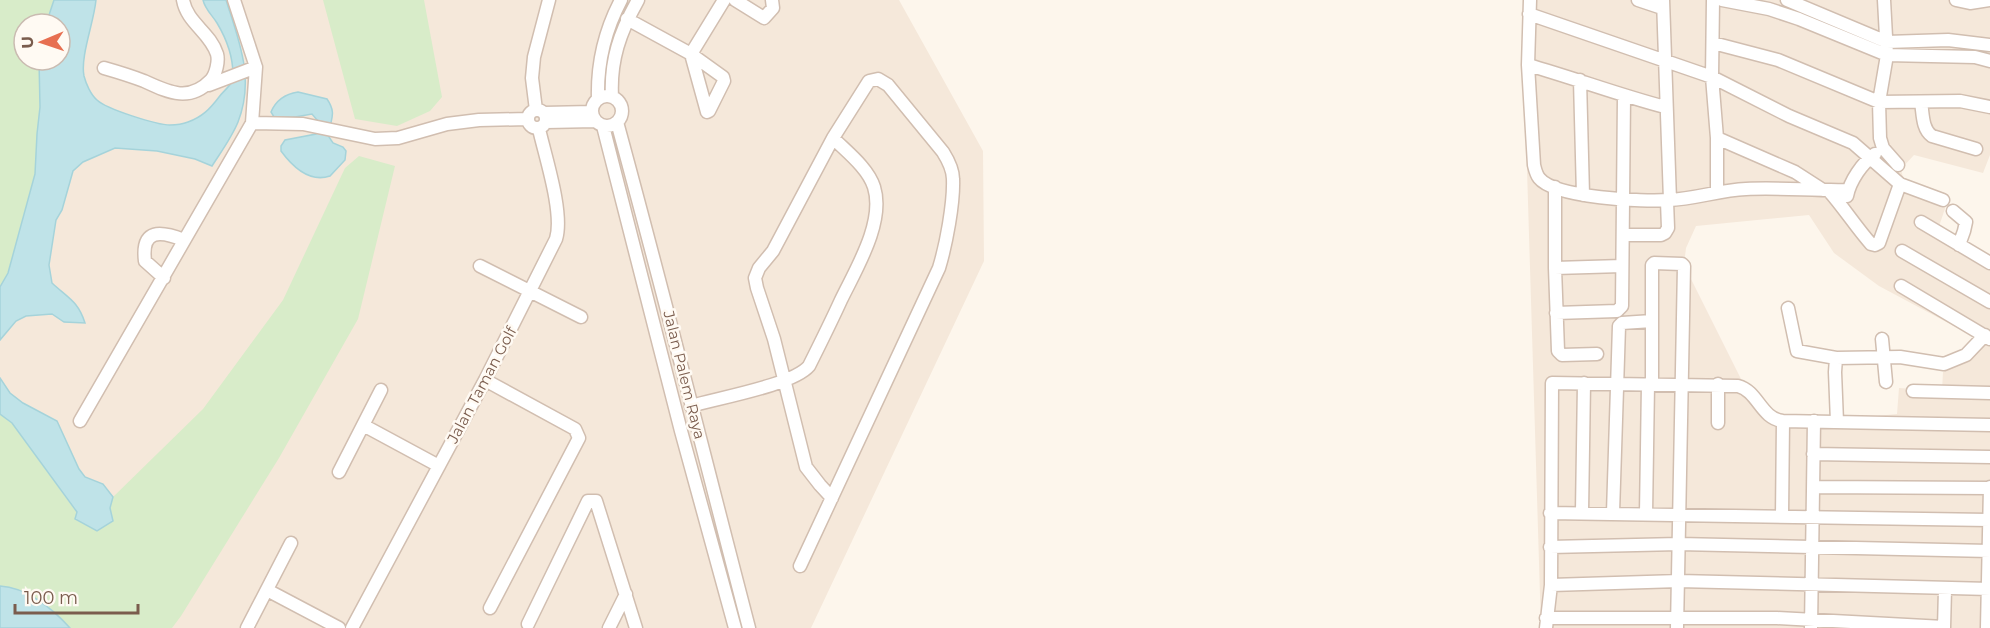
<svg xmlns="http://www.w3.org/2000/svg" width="1990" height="628" viewBox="0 0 1990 628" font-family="Montserrat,sans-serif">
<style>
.residential{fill:#f5e8da;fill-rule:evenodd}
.green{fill:#d8ecc9}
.water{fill:#bfe3e8;stroke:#a5d3da;stroke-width:1.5}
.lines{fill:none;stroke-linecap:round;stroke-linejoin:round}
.minor-casing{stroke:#d1beb0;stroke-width:15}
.minor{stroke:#fff;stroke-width:12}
.labels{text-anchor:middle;stroke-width:5;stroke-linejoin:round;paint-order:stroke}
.street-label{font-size:15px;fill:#7a5c4d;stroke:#fffaf3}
</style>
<rect width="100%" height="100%" fill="#fdf6ec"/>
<!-- residential -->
<path class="residential" d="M0,0H899L983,151L984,261L811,628H0ZM24,24H60V60H24Z
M1524,0H1990V155L1983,173L1914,155L1901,169L1904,182L1948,200L1937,232L1990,267V628H1541L1524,71ZM1809,215L1834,253L1879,286L1980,340L1965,360L1943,372L1942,391L1899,388L1897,414L1775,426L1753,403L1684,265L1686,248L1696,226Z"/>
<!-- green -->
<path class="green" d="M0,0H54L46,24H24V60H39L40,107L37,134L35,174L8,273L0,287Z
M323,0H424L442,97L430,111L397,126L355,119Z
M359,156L395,166L358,319L279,458L181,616L172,628H0V414L12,423L77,513L75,519L110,508L113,497L203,409L283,300L345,168Z"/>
<!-- water -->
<path class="water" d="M54,0H96C94,22 80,57 84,76C86,84 91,95 97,100C106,109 157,125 170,125C175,125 183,124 188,122C202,117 210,109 219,97C225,89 233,85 233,75C233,57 226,38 217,23C212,15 205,9 203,0H226C239,41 255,79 238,122C232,137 221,152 212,166L195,159L157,151L115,148L83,162L73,171L62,210L56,220L49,265L52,283C68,298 78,301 85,323L64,322L52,314L26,316L16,321L0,340V287L8,273L35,174L37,134L40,107L39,60H60V24H46Z
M298,92L327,99C338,115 329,120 329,137L333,143L343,147L346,151L345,160L330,176C309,183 292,166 281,151V146L285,140L316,134L319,127L318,121L312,114L295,117H274L271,112C276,100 285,94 298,92Z
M0,378L10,393L23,403L57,421L79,469L85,477L103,484L113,497L110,508L113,521L97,531L75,519L77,512L12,423L0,414Z
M0,586C26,587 53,609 70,628H0Z"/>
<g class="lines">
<!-- minor casing -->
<g class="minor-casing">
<path id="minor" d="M735,0L764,18L773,8L772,0
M1530,0L1528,65L1534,165C1535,169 1536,174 1539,178C1555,198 1643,202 1669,200C1695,199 1720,190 1746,189C1780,187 1814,191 1848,190
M1638,0L1662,8
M1663,0L1670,200
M1713,0L1712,77L1717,138V191
M1722,0L1769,9L1799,19L1887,55L1975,57L1990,61
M1787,0L1887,42L1948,40L1990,45
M1884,0L1887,55L1879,102L1880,138L1883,148L1898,165
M1956,0L1970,3L1990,0
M1529,14L1712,77L1789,116L1853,143L1900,184L1943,200
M627,19L691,54L723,77L724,81L709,111L707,112L691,54L724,0
M1713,43L1778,60L1879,102L1960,101L1990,107
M1528,65C1574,78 1619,95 1665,107
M104,68C118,72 131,76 144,81C168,92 189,103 211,80C216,74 219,61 217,54C210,32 187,23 183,0
M1580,80L1583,195
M209,85L256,67
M592 111a15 15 0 1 1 30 0a15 15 0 1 1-30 0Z
M612,97C610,60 620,32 638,0
M598,99C597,64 604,32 621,0
M1921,102C1923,114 1922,129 1932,136L1976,149
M528 119a9 9 0 1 1 18 0a9 9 0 1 1-18 0Z
M536,110L532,78L534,57L549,0
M544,113L592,112
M546,122L595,121
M617,122C663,290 705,459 749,628
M252,123L303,124L375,139L398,138L447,124L479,120L528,119
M603,126L681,431L735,628
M1717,138L1795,172L1823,190
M1555,187V268L1558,351L1562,355L1597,354
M1829,191C1844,208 1856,227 1871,244L1875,245L1879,243L1900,184
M1847,196C1850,181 1862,163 1875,154
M1953,211L1966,222L1964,231L1959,245
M1921,222L1990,263
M1623,235H1661L1665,233L1668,228L1667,201
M1902,251L1990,302
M480,266L581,317
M1555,268L1622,266
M164,278L145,261C141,228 161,231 184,240
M1901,286L1990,339
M1788,308L1797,351L1836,358L1900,357L1944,364L1966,355L1985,335
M1556,313L1617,311L1622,306L1624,96
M1882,339L1886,382
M1836,358L1835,372L1837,422
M485,380L575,429L579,438L490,608
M1652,384V265L1654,263L1682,264L1684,266L1677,628
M1718,384V423
M1913,391L1990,393
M691,406C718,398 793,385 809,366C820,344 831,322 841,300C856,269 885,222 874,187C868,168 847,152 833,138
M80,421L252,123L256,67L234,0
M363,425L439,466
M1813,454L1990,457
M339,472L381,390
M1813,487L1990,488
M1582,512L1584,383
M1550,513L1989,520
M1613,513L1619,326L1622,323L1652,321
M1646,514L1648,384
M1782,517L1783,421
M1550,547L1679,544L1990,551
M800,566L939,268C946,245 954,203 953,179C953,169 948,160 943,152L888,85L878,79L869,81L833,138L773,251L759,268L755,278L757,288L774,339L806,467L820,485L832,498
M1551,585L1679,581L1990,589
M267,590L339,628
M1546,618H1777L1944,627
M528,624L588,501H596L636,628
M247,628L291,543
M352,628L485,380L556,239C564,213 545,156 539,129
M609,628L626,594
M1546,628L1551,585L1552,383L1738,386C1758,391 1761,419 1783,421L1990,425
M1811,628L1814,421
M1944,628L1945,589
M1987,628L1990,487"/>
</g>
<!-- minor -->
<use href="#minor" class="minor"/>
</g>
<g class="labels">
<!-- street labels -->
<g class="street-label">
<text transform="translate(684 375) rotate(76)" y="5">Jalan Palem Raya</text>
<text transform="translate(482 385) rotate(-62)" y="5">Jalan Taman Golf</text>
</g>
</g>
<!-- north arrow -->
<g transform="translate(42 42) rotate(268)"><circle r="28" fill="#fffaf3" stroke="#cabbb1" stroke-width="1.5"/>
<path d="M0-4.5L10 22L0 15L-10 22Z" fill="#e76f51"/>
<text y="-9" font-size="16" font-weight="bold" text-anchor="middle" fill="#7a5c4d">U</text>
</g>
<!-- scale -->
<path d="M15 604v9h123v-9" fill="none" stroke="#7a5c4d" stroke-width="3"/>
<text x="24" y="604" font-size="18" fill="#7a5c4d" stroke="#fffaf3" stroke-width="4.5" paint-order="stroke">100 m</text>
</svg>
